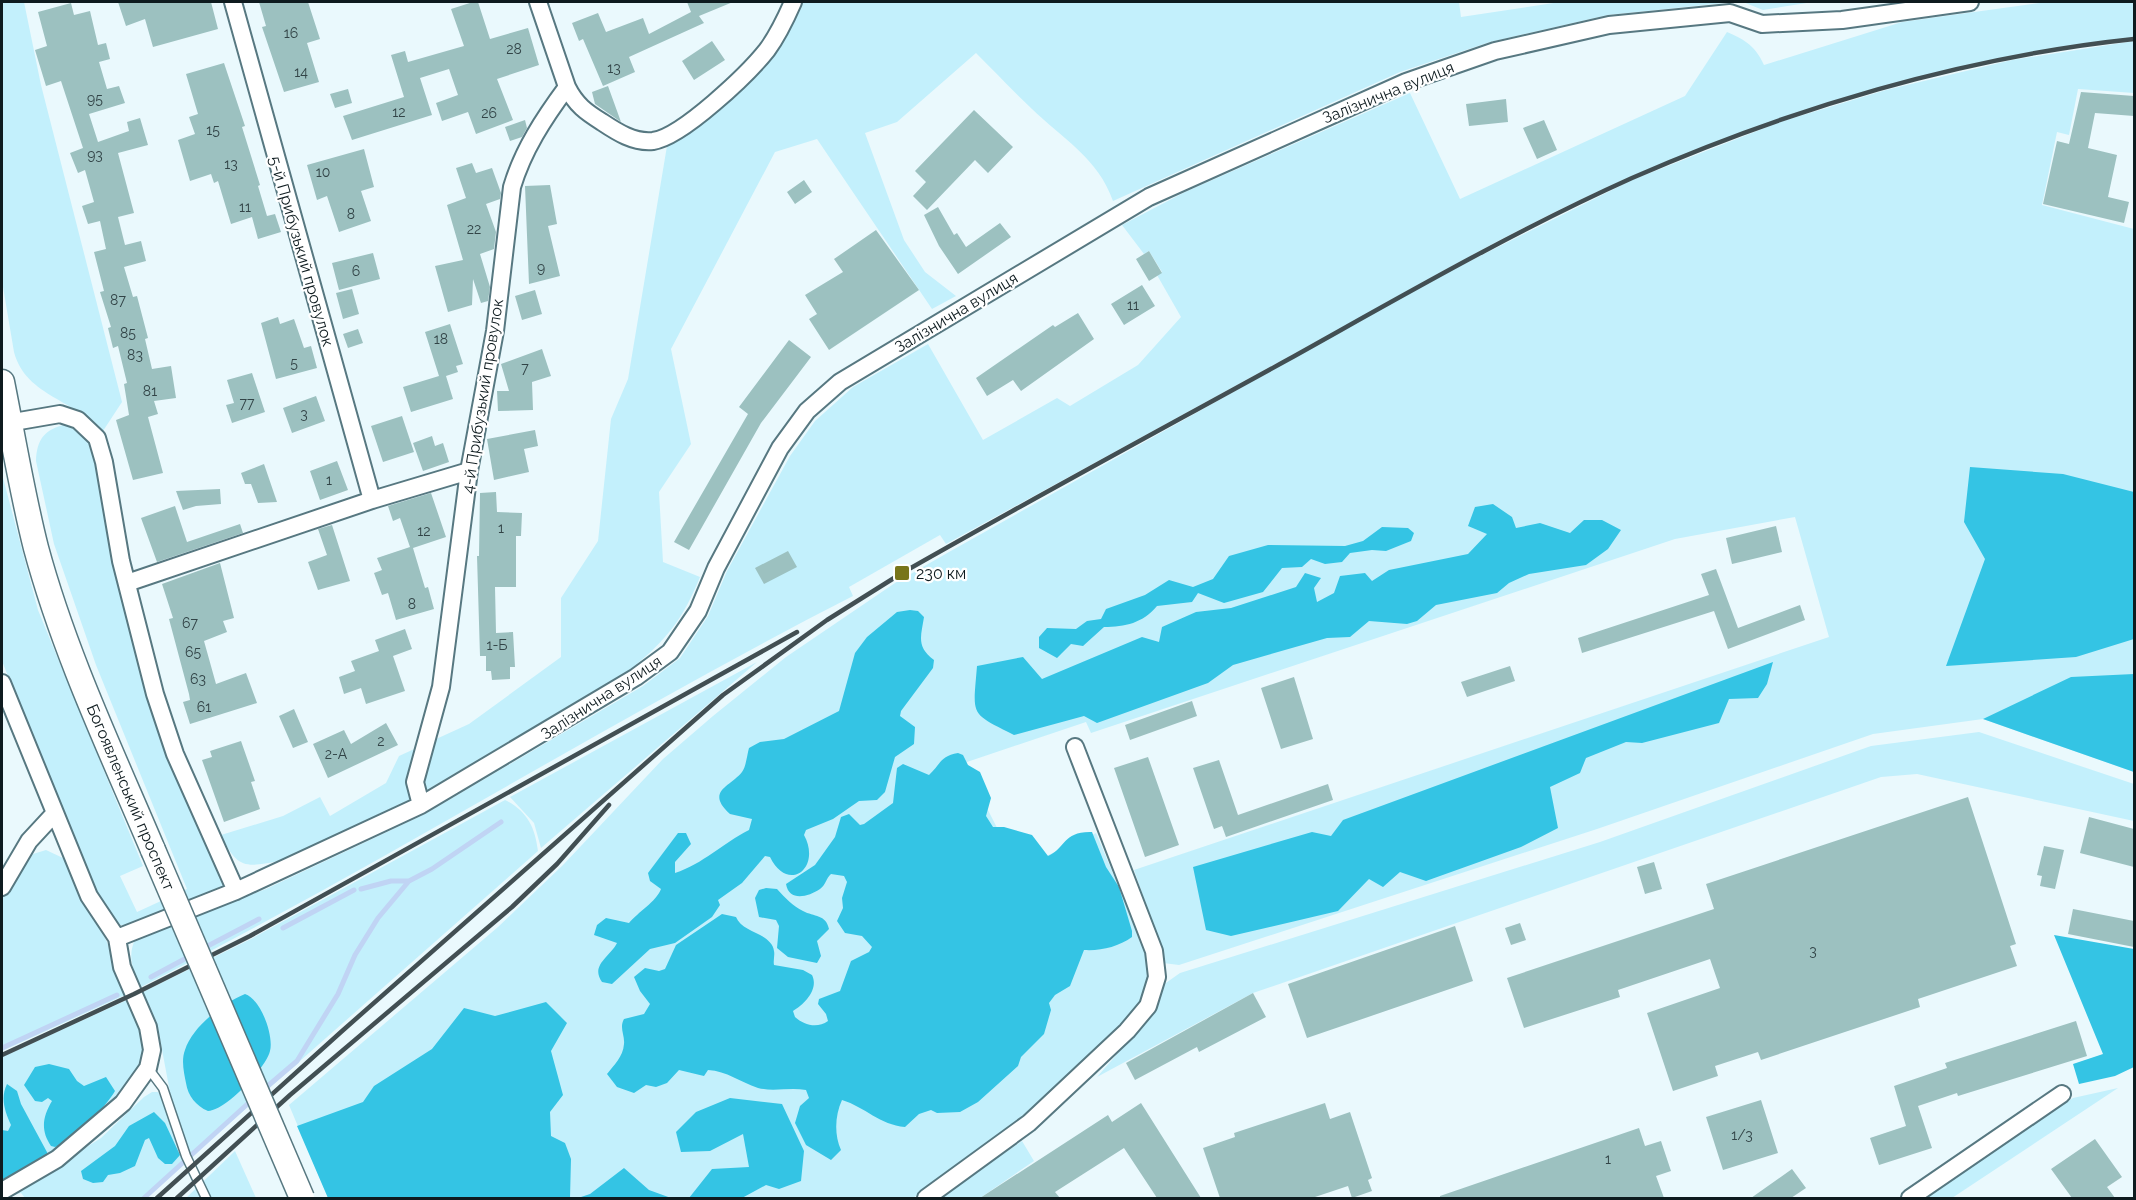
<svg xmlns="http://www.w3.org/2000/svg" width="2136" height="1200" viewBox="0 0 2136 1200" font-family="Raleway,sans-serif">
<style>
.green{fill:#c3f0fc}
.forest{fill:#34c4e4}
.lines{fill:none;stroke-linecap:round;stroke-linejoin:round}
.stream{stroke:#c0d4f4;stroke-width:5}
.building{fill:#9cc1c0}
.lane-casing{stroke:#577881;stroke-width:11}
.street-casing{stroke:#577881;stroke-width:20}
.secondary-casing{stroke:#577881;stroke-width:27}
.lane{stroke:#fff;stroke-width:8}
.street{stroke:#fff;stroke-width:16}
.secondary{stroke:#fff;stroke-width:24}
.rail{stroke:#424f53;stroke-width:4.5}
.secondary-bridge-casing{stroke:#577881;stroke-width:27;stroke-linecap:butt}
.secondary-bridge{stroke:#fff;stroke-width:24}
.poi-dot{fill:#78751a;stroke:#fff;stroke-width:2}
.labels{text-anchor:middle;stroke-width:4.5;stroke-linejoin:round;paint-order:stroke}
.number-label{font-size:14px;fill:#324447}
.street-label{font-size:16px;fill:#0e1b1f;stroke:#fff}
.poi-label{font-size:16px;fill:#0e1b1f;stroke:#fff;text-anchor:start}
</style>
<rect width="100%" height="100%" fill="#eaf9fd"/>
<!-- green -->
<path class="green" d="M2,2H24L41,85L122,402L101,434C79,399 26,398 14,352L2,281Z
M798,2H1459L1461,17L1560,2H1735L1608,15L1490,42L1400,72L1113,201C1098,158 1063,139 1032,109C1013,91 995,72 976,53L897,122L865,133L904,240L925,272L956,296L932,309L817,139L775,152L671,349L691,444L659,492L663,562L700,577C682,621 667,639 631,669L415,797L279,861C244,868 237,868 221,835L283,816L320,797L330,816L386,783L399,756L469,724L561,657V598L598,541L611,419L628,379L668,140L691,127Z
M1743,2H1813L1763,10Z
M2046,2H2134V38C1962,56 1791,108 1632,176C1524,223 1422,283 1319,340C1195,408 1070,476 946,544L940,535L849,587L853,596C612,719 382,865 141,987C132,968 127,956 136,937L266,889L425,814L643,686L680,658L708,616L727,571L790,456L815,421L853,387L928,344L983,440L1057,398L1070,406L1138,365L1181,317L1157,275L1162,272L1149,251L1144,254L1122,225L1185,192L1410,93L1460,199L1685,96L1727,32C1746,40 1756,47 1764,65L1902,22Z
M2134,41V93L2078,89L2069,135L2057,132L2042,205L2134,229V772L1983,719L1873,734L1597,829L1179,965L1163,963L1161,947L1134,870L1829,637L1795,517L1675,539L1091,733L1086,722L964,763L1018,869L1096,833L1147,954L1149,980L1140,1003L1123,1027L1025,1116L913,1198H328L289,1105L498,927L563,865L663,759L713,716L786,657L895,583L949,552L1436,278L1632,180L1780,122L1886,90L2012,60Z
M66,424L76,426L92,440L116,562L224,883L222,889L129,925H120L94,894L2,661V474L38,610L143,866L120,876L137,912L187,889L96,665L54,544L36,461C37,439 44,430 66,424Z
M757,662L541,848L534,823L510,797Z
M1979,732L2134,784V821L1917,774L1881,777L1253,993L1097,1077L1155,1011L1163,985L1180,973L1600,842L1871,746Z
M505,800C527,811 535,827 538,851L191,1157L172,1103L157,1023L143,992L251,939Z
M46,850L63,858L68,866L107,942L125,995L2,1051V897L33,854Z
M127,1000L141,1030L146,1057L120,1098L55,1154L2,1186V1057Z
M2118,1088L1952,1198H1926L2073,1098Z
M152,1092H158L166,1106L185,1162L146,1198H25L21,1193L5,1198L101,1138L144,1097Z
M1022,1141L1034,1161L980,1198H939Z
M235,1151L256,1198H186Z"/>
<!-- forest -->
<path class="forest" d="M1970,467L2063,474L2134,492V639L2076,657L1946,666L1985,559L1964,522Z
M1493,504L1512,517L1516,528L1540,523L1570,533L1584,520H1602L1621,530L1608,549L1586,565L1529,574L1509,583L1497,593L1436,605L1417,621L1407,624L1369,621L1350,637L1327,638L1233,665L1208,683L1097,723L1084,716L1014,735C969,712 973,717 977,666L1023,657L1042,679L1142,637L1159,642L1162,627L1196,612L1231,608L1296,587L1305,573L1321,578L1314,588L1317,602L1334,593L1340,576L1365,573L1372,581L1389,570L1468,554L1487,534L1468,526L1475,507Z
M1382,527L1408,528L1414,533L1411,541L1386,551L1372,550L1350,553L1342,562L1325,564L1311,559L1302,567L1282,568L1263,592L1224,603L1198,593L1192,602L1157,606C1143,623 1125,627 1104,627L1083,646L1071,644L1057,658L1039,648V637L1047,628L1076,629L1087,621L1101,619L1106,609L1145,595L1169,580L1193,587L1213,579L1229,556L1268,545L1345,546L1363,541Z
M910,610L918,611L924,617C921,636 916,647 934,660L933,668L901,711L900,716L915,727L914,744L895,757L885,792L877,800L859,801L833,819L806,830L804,835C822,868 788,894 770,857L765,856L742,883L718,900L720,905L712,917L675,943L650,949L612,984L602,982C590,965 610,957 617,943L594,935L597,925L606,918L629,923C638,912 656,902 661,889L650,881L648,873L678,833H686L691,844L675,862V873C703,864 723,843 749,830L752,819L730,814C705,791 730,787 742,772C746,767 747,755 749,748L760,742L784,739L839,711L855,653L867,637L897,612Z
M1773,662L1767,684L1758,698L1729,699L1719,723L1642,743L1626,742L1586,758L1580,773L1550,787L1558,828L1521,847L1426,881L1400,872L1383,887L1369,879L1338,911L1231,936L1206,930L1193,867L1312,832L1331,836L1343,820Z
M2134,674V772L1983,719L2071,677Z
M958,753L963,755L968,765L980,772L991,798L986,816L993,827H1004L1032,835L1048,856C1066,848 1063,831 1092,832L1106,867L1119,887L1132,931V937C1118,947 1101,951 1084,950L1070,986L1055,995L1049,1003L1051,1010L1044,1034L1021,1057L1018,1066L978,1102L960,1112L937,1113L931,1110L919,1114L905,1127C880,1125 865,1107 842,1100C835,1115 834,1135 841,1150L831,1160L806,1145L795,1123L800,1106L809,1098L806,1090C790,1087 774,1092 758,1088C740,1082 727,1071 708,1070L704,1076L679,1070L667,1083L656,1087L646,1085L634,1093L617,1087L607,1074C614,1065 623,1057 624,1044C625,1035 619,1028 624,1019L644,1014L650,1004L640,991L634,977L645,968L659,971L665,969L676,945L722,914L736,917C742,933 772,933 774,951C775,956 773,960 774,965L803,970L812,975C819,989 805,1004 793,1011L795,1017C804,1025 817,1029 828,1021L826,1014L818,1004L819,999L840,991L851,961L869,952L872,947L862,936L845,933L837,921L843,908L842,898L847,882L844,876L831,874C826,878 826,885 820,889C808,897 789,902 786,884L815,865L835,837L841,817L849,814L860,825L864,824L893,803L897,768L903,764L929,775C941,764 940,756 958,753Z
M766,888L777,889C785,898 793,906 803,911C814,917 826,914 829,929L817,941L821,956L817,963L788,957L777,948L779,926L776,920L759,917L755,898L759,890Z
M2054,935L2134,949V1067L2115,1076L2079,1084L2073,1064L2103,1054Z
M245,994C261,999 274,1036 270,1051C266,1068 225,1111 208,1111C196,1106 188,1096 186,1083C184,1073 181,1060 185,1050C192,1027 223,1003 245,994Z
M546,1002L567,1023L551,1051L563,1095L550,1112L551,1136L565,1143L571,1159L570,1198H328L297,1126L363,1102L374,1086L432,1049L464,1008L495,1016Z
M49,1064L69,1069L77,1081L84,1086L106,1077L115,1091C106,1107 71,1143 55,1147L51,1146C40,1130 43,1116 52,1101L48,1098L42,1102L35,1101L24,1085L35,1067Z
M7,1084L17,1091L21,1104L48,1154L2,1183V1130L8,1131L11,1125C5,1112 0,1098 7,1084Z
M730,1098L782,1104L804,1151L801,1181L779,1189L766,1185L742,1198H689L712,1169L749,1167L743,1134L710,1151L681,1152L676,1132L696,1112Z
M154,1112L165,1123L180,1155L172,1164H165L158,1158L149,1138L145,1140L135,1166L120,1173L108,1175L103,1182L93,1183L83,1179L81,1171L115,1146L129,1126Z
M624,1168L649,1190L671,1198H578L590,1194Z"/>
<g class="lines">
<!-- stream -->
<path class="stream" d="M361,889L391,881H409L432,869L501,822
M283,928L354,890
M202,949L259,919
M151,977L192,955
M2,1048L117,995
M263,1090L297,1061L338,994L355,955L378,918L409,881
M144,1198L254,1098"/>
</g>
<!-- building -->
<path class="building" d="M118,2H211L218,29L153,47L145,19L126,26Z
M259,2H308L320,39L307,43L319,82L284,92L262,27L266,26Z
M473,2H478L490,39L528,28L539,65L497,79L513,120L476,134L468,112L442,121L436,103L458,95L449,69L420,78L432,115L352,140L343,116L404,97L391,55L405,51L408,62L464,46L451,9Z
M687,2H733L699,16L704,23L629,57L635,72L603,86L583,39L579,41L572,23L598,13L606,32L643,18L649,34L691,12Z
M71,3L74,15L90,11L98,45L106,43L110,59L99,62L107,89L119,86L125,103L89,114L98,142L129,131L127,122L140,118L148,145L118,153L134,213L118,217L125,245L141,241L146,261L124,267L133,297L137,296L148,338L145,339L152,369L171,366L176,398L154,401L158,414L148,417L163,473L133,480L116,420L129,415L124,384L127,383L118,346L113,348L108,328L111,327L100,292L104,291L94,252L106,249L100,221L88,224L82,206L94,202L85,170L78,173L70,153L83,148L61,81L46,86L35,50L47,46L38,12Z
M712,41L725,60L694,80L682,61Z
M224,63L245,126L242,127L260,185L258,186L267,216L275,214L281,232L258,239L252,217L231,224L218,181L214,183L211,174L190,181L178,140L195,134L189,117L198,114L186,74Z
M608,86L621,122L595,104L592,92Z
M348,89L352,103L335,108L330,94Z
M2081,92L2134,96V116L2095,113L2088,148L2117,155L2108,197L2129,202L2124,223L2043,204L2057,141L2069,144Z
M1506,99L1508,122L1469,126L1466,104Z
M974,110L1013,147L988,173L975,160L927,210L913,196L926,182L915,171Z
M525,120L527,128L522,137L510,141L505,127Z
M1544,120L1557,150L1537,159L1523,128Z
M364,149L374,187L361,191L371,221L339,232L327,196L317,200L307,165Z
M472,163L476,173L492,168L501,193L500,199L486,204L496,232L494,249L480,254L490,287L488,301L481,303L473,279L472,305L448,312L435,266L463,260L447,205L466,198L456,168Z
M804,180L812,192L795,204L787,192Z
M550,185L557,224L548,226L560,276L529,284L525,186Z
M938,207L954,235L957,233L966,247L1000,223L1011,237L958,274L939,246L924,215Z
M876,230L919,290L829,350L809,319L817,314L805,295L843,272L834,259Z
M1149,251L1162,273L1149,281L1136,259Z
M373,253L380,279L339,290L332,263Z
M1142,285L1155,306L1124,325L1111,304Z
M352,289L359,314L343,319L336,293Z
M535,290L542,314L522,320L515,296Z
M1078,313L1094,339L1021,391L1013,380L987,396L976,378L1053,325L1055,327Z
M278,317L280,324L294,319L304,348L311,346L317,368L276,379L261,323Z
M450,324L463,364L456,366L458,372L446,376L453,399L411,412L403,387L439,376L425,332Z
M358,329L363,343L348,348L343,334Z
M789,340L811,357L761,423L689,550L674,542L748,414L739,407Z
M542,349L551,376L532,382L533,410L498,411L497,391H509L501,364Z
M252,373L265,412L232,423L226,405L234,403L227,380Z
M316,396L325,421L292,433L283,408Z
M402,416L414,452L383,462L371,426Z
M535,430L538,446L524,449L529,472L494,480L487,439Z
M432,436L435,446L443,443L449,462L423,471L413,443Z
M337,461L348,490L320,500L310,471Z
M264,464L277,502L258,503L251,484H245L241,473Z
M220,489L221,504L196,506L183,510L176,491Z
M496,492L497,512L522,513L521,536H516V587H495L496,633L513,632L515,667H510V679L492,680L491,671H486V656H480L477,556H479L480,493Z
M431,493L446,537L413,548L425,588L428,587L434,609L396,620L388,593L382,595L374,573L382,570L377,558L410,547L400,518L393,521L388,506Z
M175,506L187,542L240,524L243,533L157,562L141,518Z
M332,525L350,581L318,590L308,562L327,555L318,529Z
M1776,526L1782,552L1732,564L1726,538Z
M788,551L797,567L764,584L755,568Z
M220,563L234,618L223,621L227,632L204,641L216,684L246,673L257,703L190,724L183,702L190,700L189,694L169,619L173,618L162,584Z
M1716,569L1738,628L1800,605L1805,620L1728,649L1714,611L1582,653L1578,638L1709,595L1701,574Z
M405,629L412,649L393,656L405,691L366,704L361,688L344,694L339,677L355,671L351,661L379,651L375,640Z
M1510,666L1515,681L1467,697L1461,682Z
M1294,677L1313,739L1281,749L1261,688Z
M1192,701L1197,716L1130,740L1125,725Z
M294,709L308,742L293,748L279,716Z
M386,723L398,745L328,778L313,744L344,730L351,744Z
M241,741L255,781L251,782L260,809L224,822L202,760L212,757L210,751Z
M1148,757L1179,845L1145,857L1114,768Z
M1219,760L1238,815L1328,784L1333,800L1226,837L1222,826L1214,829L1193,768Z
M1968,797L2016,944L2010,946L2017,966L1918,999L1920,1007L1761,1060L1758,1052L1715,1066L1718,1076L1673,1091L1647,1013L1720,988L1710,959L1618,990L1620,997L1524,1028L1507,978L1714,909L1706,884Z
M2089,817L2134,829V867L2080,853Z
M2044,846L2064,850L2055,889L2040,886L2042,876L2037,875Z
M1654,862L1662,889L1645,894L1637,867Z
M2073,909L2134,921V947L2068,934Z
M1520,923L1526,940L1511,945L1505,928Z
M1455,926L1473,981L1307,1038L1288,984Z
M1253,993L1266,1017L1199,1052L1197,1047L1135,1080L1126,1063Z
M2076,1021L2087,1056L1958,1096L1957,1093L1918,1106L1932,1148L1879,1165L1870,1138L1906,1126L1894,1086L1947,1068L1945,1063Z
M1761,1100L1778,1153L1723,1170L1706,1117Z
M1141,1103L1201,1198H1157L1124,1148L1055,1192L1060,1198H980L1108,1115L1112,1122Z
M1325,1103L1330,1119L1350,1112L1372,1178L1368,1180L1372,1191L1352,1198L1348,1186L1312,1198H1220L1203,1148L1235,1137L1234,1133Z
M1639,1128L1645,1146L1661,1141L1671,1171L1656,1176L1664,1198H1440V1196Z
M2095,1139L2122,1177L2107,1187L2115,1198H2072L2051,1169Z
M1792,1169L1806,1188L1791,1198H1751Z"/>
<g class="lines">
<!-- lane casing -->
<g class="lane-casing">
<path id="lane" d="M148,1068L163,1088L186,1156L206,1198"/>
</g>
<!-- street casing -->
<g class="street-casing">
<path id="street" d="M233,2L372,500
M567,87C576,105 586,112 602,122C617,132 634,143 653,141C682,137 748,74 767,50C778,35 786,18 793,2
M2,424L60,414L78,420L97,438L104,462L121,561L155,694L175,754L236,891
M127,583L372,500L469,471
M2,683L89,896L117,938L122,967L148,1027L152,1050L148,1068L123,1103L57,1159L2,1191
M421,805L415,782L441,687L469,471L495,331L512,187C523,150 544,118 567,87L538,2
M2,887L29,841L54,814
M117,938L236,891L421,805L636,677L670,652L698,611L716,568L780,448L807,411L840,382L1149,197L1406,82L1495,51L1609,25L1730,13L1762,24L1842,20L1970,2
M926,1198L1029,1123L1127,1031L1148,1006L1157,977L1154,951L1075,747
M1910,1198L2062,1094"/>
</g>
<!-- secondary casing -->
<g class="secondary-casing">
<path id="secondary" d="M2,382C13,437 22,493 36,548C64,652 111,751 153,850"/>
</g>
<!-- lane -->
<use href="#lane" class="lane"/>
<!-- street -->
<use href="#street" class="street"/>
<!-- secondary -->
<use href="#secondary" class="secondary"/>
<!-- rail -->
<path class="rail" d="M2,1055L134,994L250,936L797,632
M157,1198L341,1032L723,695L827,620L902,573C1030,500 1160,430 1289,359C1402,296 1514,231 1632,178C1789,109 1963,57 2134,39
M177,1198L290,1095L512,907L557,864L609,805"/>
<!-- secondary-bridge casing -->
<g class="secondary-bridge-casing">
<path id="secondary-bridge" d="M153,850L302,1198"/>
</g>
<!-- secondary-bridge -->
<use href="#secondary-bridge" class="secondary-bridge"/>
</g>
<!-- markers -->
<rect class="poi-dot" x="894" y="565" width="16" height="16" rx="3"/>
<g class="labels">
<!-- number labels -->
<g class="number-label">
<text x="291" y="38">16</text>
<text x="514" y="54">28</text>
<text x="614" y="73">13</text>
<text x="301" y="77">14</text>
<text x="95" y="104">95</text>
<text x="399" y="117">12</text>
<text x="489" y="118">26</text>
<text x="213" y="135">15</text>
<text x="95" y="160">93</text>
<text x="231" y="169">13</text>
<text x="323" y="177">10</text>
<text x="245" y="212">11</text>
<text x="351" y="219">8</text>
<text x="474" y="234">22</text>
<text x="541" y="273">9</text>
<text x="356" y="276">6</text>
<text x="118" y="305">87</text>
<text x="1133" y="310">11</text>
<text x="128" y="338">85</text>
<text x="441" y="344">18</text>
<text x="135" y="360">83</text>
<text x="294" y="368">5</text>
<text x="525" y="373">7</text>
<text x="150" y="396">81</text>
<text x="247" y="408">77</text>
<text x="304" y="419">3</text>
<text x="329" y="485">1</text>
<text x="501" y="533">1</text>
<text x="424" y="536">12</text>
<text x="412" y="609">8</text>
<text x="190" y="628">67</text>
<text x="497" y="650">1-Б</text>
<text x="193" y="657">65</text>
<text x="198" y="684">63</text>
<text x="204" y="712">61</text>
<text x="381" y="746">2</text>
<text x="336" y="759">2-А</text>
<text x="1813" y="956">3</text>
<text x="1742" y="1140">1/3</text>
<text x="1608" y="1164">1</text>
</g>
<!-- street labels -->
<g class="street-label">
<text transform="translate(1388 92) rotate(-22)" y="6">Залізнична вулиця</text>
<text transform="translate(302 251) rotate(74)" y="6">5-й Прибузький провулок</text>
<text transform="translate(956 312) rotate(-31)" y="6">Залізнична вулиця</text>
<text transform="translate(482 396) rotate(-81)" y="6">4-й Прибузький провулок</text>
<text transform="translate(601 697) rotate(-33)" y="6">Залізнична вулиця</text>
<text transform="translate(131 797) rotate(67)" y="6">Богоявленський проспект</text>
</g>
<!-- poi labels -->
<g class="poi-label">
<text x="916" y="579">230 км</text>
</g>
</g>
<!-- border -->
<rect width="2136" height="1200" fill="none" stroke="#0e1b1f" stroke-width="6"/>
</svg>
